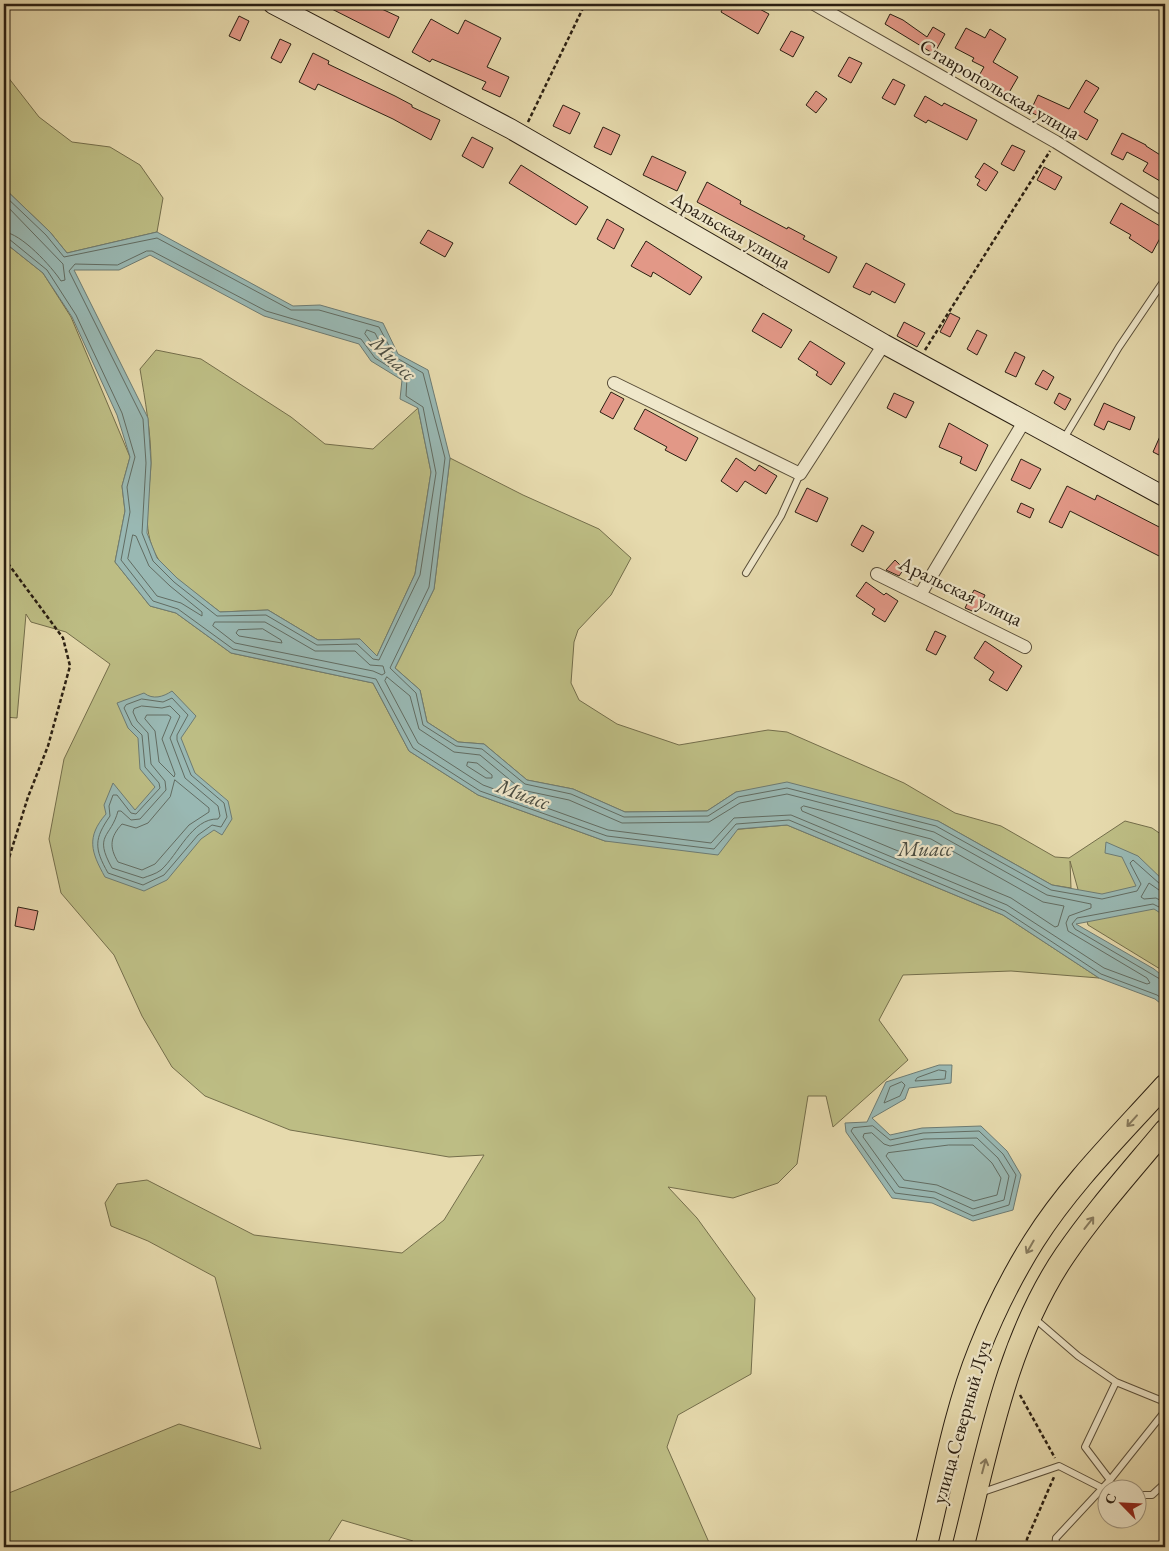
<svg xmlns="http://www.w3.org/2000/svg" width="1169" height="1551" viewBox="0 0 1169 1551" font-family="'EB Garamond',serif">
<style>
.green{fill:#bdbd84;stroke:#746e4b}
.water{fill:#99b8b3;stroke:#6d7b73;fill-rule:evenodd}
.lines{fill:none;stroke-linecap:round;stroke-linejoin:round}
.shore{stroke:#626c62;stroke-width:1}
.building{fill:#e29887;stroke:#2a1f12}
.lane-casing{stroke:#594e39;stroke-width:8}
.street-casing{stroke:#594e39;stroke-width:14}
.secondary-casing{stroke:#2a1f12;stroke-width:21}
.primary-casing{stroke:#2a1f12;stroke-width:23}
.path{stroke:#2a1f12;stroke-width:2.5;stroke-dasharray:4 2.5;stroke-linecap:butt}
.lane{stroke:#efe7ca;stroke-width:6}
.street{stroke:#efe7ca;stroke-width:12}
.secondary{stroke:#efe7ca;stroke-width:19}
.primary{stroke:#e6daad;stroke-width:21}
.oneway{stroke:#887c60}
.labels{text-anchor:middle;stroke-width:4.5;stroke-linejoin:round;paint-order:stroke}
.street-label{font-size:20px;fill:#2a1f12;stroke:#efe7ca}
.water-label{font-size:21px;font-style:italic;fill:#4b4d42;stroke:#efe7ca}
</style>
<rect width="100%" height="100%" fill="#e6daad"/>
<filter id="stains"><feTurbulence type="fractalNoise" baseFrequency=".004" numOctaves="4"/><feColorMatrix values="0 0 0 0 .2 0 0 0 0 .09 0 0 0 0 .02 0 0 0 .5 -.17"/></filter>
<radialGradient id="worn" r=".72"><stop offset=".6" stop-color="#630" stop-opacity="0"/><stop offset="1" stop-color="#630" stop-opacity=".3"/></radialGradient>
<!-- green -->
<path class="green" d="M4,72L39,117L72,142L110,147L140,165L163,198L157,232L67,253L50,232L4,188Z
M4,242L43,273L71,317L130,457L122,486L125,511L115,562L150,606L176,613L231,653L373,683L409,751L478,795L605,841L787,825L1003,915L1099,978L1011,971L903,975L879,1020L908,1060L833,1127L826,1096H808L797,1164L778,1183L733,1198L668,1187L697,1218L755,1298L751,1374L678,1415L667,1447L711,1547H417L413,1541L342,1520L325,1547H4V1495L179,1424L261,1449L215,1277L148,1241L111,1226L105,1203L117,1184L147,1180L254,1235L402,1253L444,1220L484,1155L449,1157L290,1130L205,1096L172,1067L142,1016L114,955L61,893L49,839L64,759L110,664L66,632L31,622L26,614L17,718L4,717Z
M156,350L201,359L291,417L325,444L373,449L418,408L431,472L415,574L377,656L360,639L318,640L268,610L220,612C203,598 167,575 157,557C140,528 150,494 151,463C151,432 145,400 140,369Z
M450,458L523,495L599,529L631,558L611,595L578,630L574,642L571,683L579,700L617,724L679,745L768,730L787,732L904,783L955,813L1001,826L1055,857L1069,858L1125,821L1152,828L1165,837V972L1088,925L1070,861L1071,888L1052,885L938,821L736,792L707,811L625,812L573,789L527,780L484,744L458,742L427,722L420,690L395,668L434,589Z"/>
<!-- water -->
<path class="water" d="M4,188L50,232L67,253L157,232L293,306L320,305L383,323L398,354L428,370L450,458L434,589L395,668L420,690L427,722L458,742L484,744L527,780L573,789L625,812L707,811L736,792L787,782L938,821L1052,885L1102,894L1136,886L1122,857L1105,853L1106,842L1138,856L1165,882V916L1154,909L1076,924L1154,969L1165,978V1007L1155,999L1099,978L1003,915L787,825L738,829L718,855L605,841L478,795L409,751L373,683L231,653L176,613L150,606L115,562L125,511L122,486L130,457L117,415L72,317L43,273L4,242ZM150,255L264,316L359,344L371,361L402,380L400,399L418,408L431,472L415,574L377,656L360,639L318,640L268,610L220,612L177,578L157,558L147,533L151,463L148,418L74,270H119Z
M172,691L196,716L181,738L195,773L228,801L232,819L222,835L214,830L201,839L167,880L144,891L105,877C91,852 86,837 106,814L104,805L113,783L135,810L155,787L140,769L138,738L128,728L117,703L144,693C153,700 163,697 172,691Z
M939,1065H952L951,1083L909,1088L905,1099L872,1118L890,1135L922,1128L981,1126L1007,1151L1021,1175L1013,1210L973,1221L932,1203L892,1198L846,1132L845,1123L867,1122L886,1082Z"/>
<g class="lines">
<!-- shore -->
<path class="shore" d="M4,195L46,235L64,257L157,238L291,310H319L379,327L395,357L423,373L445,458L429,587L390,668L416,693L423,725L456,746L482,749L525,784L571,794L624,817L708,816L738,797L787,788L936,826L1051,890L1102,899L1137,891L1141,884L1130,863L1133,860L1160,884L1165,885
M4,203L63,264L65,280L61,281C52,267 21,233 4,232
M4,238L9,239L47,270L76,315L122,413L135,457L127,487L130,512L121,560L153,601L178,609L233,649L376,679L413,748L480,791L607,836L714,849L736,824L789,820L1005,911L1101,974L1157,995L1165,1001
M147,251H152L266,311L361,339L375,358L407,378L406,396L423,407L436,473L420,575L379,660L373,659L357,644L317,645L266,615L217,616L174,582L153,561L142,533L146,463L143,419L69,271L75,264L117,265Z
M367,330L375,333L384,351V354L379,353L365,334Z
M133,535L136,536L149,566L170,586L202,612V616L181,603L157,596L128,559Z
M215,622H265L315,651H355L370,665L383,666L385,673L382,675L373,671L235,643L213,626Z
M263,629L281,640L282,643L239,636L236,633L238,630Z
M387,677L410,696L419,729L454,752L480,755L522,790L569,800L622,823L709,822L740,803L787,794L934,832L1047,895L1091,904V908L1069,916L1066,923L1068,931L1147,978L1150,983L1147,984L1104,968L1007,905L791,815L734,818L711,843L608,830L483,785L418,743L385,681Z
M142,699L163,702L172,698L188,715L177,735V740L191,775L224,803L227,817L221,827L212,825L198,835L164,875L143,885L108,873C94,848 94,839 110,816L109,806L113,795H117L131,813L136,814L160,788L159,783L145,767L142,735L132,725L124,708L126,705Z
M142,706L162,708L170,706L180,716L170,738L185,778L218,806L220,816L218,819C192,818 178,855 161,870C156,874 148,876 143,878L112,868C93,834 111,838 118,811H121L131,820L140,819L166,790L165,781L151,764L148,733L137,721L133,712L134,709Z
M147,715H168L171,717L162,739L175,774L174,777L159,762L155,731L145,719Z
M468,762L477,763L492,775V778H486L467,766Z
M175,780L209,808V812L189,825L155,864L142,870L118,862C109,847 110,837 122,824L136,828L148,823L170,797Z
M804,806L931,839L1043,902L1064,906L1058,926L1055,927L1011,898L802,811L801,808Z
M1165,891L1159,890L1149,883L1141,897L1144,899L1156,898L1165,903
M1165,910L1153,904L1077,918L1072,924L1075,929L1165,982
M939,1070L946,1071L945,1079L915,1081L917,1078Z
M902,1082L905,1085L900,1096L884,1103L890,1087Z
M873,1126L890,1140L923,1133L979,1131L1003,1154L1016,1175L1009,1205L973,1216L934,1198L895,1193L851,1131L853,1128Z
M872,1133L884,1144L890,1146L924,1139L977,1138L998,1158L1009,1176L1004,1200L973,1209L935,1192L899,1187L863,1137L864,1134Z
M949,1145H973L992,1163L1001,1178L997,1195L974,1201L937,1185L904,1180L886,1156L888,1153Z"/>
</g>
<!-- building -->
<path class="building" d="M322,4H371L399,17L389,38Z
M725,4H750L769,14L758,34L721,12Z
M890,14L903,20L927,37L933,27L945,34L934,54L885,24Z
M239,16L249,21L240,41L229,36Z
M431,19L458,34L465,20L501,38L487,67L509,77L500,97L482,89L486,82L432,59L430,62L412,52Z
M966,28L985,38L990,29L1006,39L993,62L1018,77L1007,96L977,79L984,67L972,61L974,58L955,48Z
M791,31L804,37L793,57L780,50Z
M280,39L291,44L281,63L271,58Z
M313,53L329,61L328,64L395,96L412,105V107L440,120L431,140L393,119L318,84L315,90L299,82Z
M849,57L862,63L851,83L838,76Z
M893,79L905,85L895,105L882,98Z
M1086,80L1099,88L1084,112L1098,120L1087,140L1073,132L1072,134L1059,125L1030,112L1038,95L1069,109Z
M816,91L827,99L816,113L806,105Z
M925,96L942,106L944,103L977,120L967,140L928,120L926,123L914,116Z
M563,105L580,113L570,134L553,126Z
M603,127L620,135L611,155L594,147Z
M1122,133L1146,145V146L1165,158V184L1143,171L1148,163L1127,152L1123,160L1111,154Z
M472,137L493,148L483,168L462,156Z
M1012,145L1025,151L1014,171L1001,164Z
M652,156L686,172L677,191L643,175Z
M984,163L998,172L986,191L977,185L980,180L975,177Z
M521,165L588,207L576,225L509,183Z
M1044,167L1062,177L1055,190L1037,180Z
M707,182L741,201L740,204L787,229L788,227L805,236L803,239L837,257L829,273L697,202Z
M1121,203L1165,229L1152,253L1129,238L1131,235L1110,223Z
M607,219L624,229L614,249L597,239Z
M428,230L453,243L445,257L420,243Z
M646,241L702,277L690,295L653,272L651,277L631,266Z
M866,263L905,284L895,303L872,291L870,295L853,287Z
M763,313L792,330L781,348L752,331Z
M950,313L960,318L950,337L940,332Z
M904,322L925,333L917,347L897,336Z
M977,330L987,335L977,355L967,349Z
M810,341L845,363L831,385L816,375L818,372L798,359Z
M1015,352L1025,357L1016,377L1005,372Z
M1043,370L1054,377L1047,390L1035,384Z
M611,392L624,399L613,419L600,412Z
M894,393L914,402L906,418L887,408Z
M1059,393L1071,399L1065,410L1054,403Z
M1104,403L1135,417L1130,430L1108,421L1104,430L1094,425Z
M645,409L698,438L686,461L665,450L667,447L634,429Z
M949,423L988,445L976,471L960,463L962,457L939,447Z
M1165,425V458L1153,452Z
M736,458L755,471L759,465L777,476L766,494L745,481L737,492L721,481Z
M1021,459L1041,469L1030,489L1011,480Z
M1067,486L1095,500L1097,495L1165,530V559L1070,511L1062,528L1049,522Z
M807,488L828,498L817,522L795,512Z
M1021,503L1034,509L1030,518L1017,512Z
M862,525L874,532L863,552L851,545Z
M895,560L904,569L899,576L886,570Z
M866,582L884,595L886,593L898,601L885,622L872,614L875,609L856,596Z
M974,590L985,595L977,613L965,608Z
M935,631L946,636L936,655L926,650Z
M985,641L1022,666L1007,691L989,680L994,672L974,658Z
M18,907L38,911L34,930L15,926Z"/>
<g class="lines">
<!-- lane casing -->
<g class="lane-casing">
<path id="lane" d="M1063,440L1119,347L1165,279
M746,573L781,516L800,474
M4,925L5,924
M1034,1318L1078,1356L1116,1382L1165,1402
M1110,1480L1085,1447L1116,1382
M980,1493L1059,1466L1106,1490
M1136,1495H1152L1165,1483
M1055,1547L1056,1538L1110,1480L1165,1411"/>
</g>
<!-- street casing -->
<g class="street-casing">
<path id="street" d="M814,4L1056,142L1165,210
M614,383L800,474L884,344
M877,574L1025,647
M920,595L1025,420"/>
</g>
<!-- secondary casing -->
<g class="secondary-casing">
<path id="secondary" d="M273,4L511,129L884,344L1165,497"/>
</g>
<!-- primary casing -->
<g class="primary-casing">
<path id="primary" d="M926,1547C942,1482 954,1412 979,1350C994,1312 1012,1276 1034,1241C1070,1184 1120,1135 1165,1085
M963,1547C988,1448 1007,1340 1065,1255C1095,1211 1131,1171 1165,1130"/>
</g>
<!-- path -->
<path class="path" d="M528,122L585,4
M925,350L1050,151
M4,558L63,638L70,666L48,746L28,797L4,874
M1020,1395L1055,1458
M1026,1547L1027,1539L1054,1477"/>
<!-- lane -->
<use href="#lane" class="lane"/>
<!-- street -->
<use href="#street" class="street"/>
<!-- secondary -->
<use href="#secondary" class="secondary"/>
<!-- primary -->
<use href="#primary" class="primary"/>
</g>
<!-- one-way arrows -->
<defs><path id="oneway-shaft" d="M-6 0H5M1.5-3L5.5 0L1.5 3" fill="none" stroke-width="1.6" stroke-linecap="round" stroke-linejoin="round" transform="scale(1.25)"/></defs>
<g class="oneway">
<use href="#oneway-shaft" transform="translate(1132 1121) rotate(132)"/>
<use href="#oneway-shaft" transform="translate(1089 1223) rotate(-52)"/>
<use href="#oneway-shaft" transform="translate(1030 1247) rotate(120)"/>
<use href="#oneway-shaft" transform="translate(984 1466) rotate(-75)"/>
</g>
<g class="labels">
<!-- street labels -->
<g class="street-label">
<text transform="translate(1000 89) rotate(30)" y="7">Ставропольская улица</text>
<text transform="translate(731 230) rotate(30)" y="7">Аральская улица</text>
<text transform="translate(961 591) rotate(26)" y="7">Аральская улица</text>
<text transform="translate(961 1422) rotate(-74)" y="7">улица Северный Луч</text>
</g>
<!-- water labels -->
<g class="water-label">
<text transform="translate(393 358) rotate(44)" y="7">Миасс</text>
<text transform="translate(523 794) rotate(20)" y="7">Миасс</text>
<text x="925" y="856">Миасс</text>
</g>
</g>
<!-- margin -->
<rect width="1169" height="1551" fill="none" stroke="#e6daad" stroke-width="20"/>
<rect x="5" y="5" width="1159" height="1541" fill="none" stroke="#2a1f12" stroke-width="2.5"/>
<rect x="10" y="10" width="1149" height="1531" fill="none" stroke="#2a1f12"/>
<!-- north arrow -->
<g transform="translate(1122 1504) rotate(294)"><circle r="24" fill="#efe7ca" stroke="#a09780"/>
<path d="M0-4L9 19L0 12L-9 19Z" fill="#8f2418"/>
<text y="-8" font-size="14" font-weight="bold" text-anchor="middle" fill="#2a1f12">С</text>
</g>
<rect width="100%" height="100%" filter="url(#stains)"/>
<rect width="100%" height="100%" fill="url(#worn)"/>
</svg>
